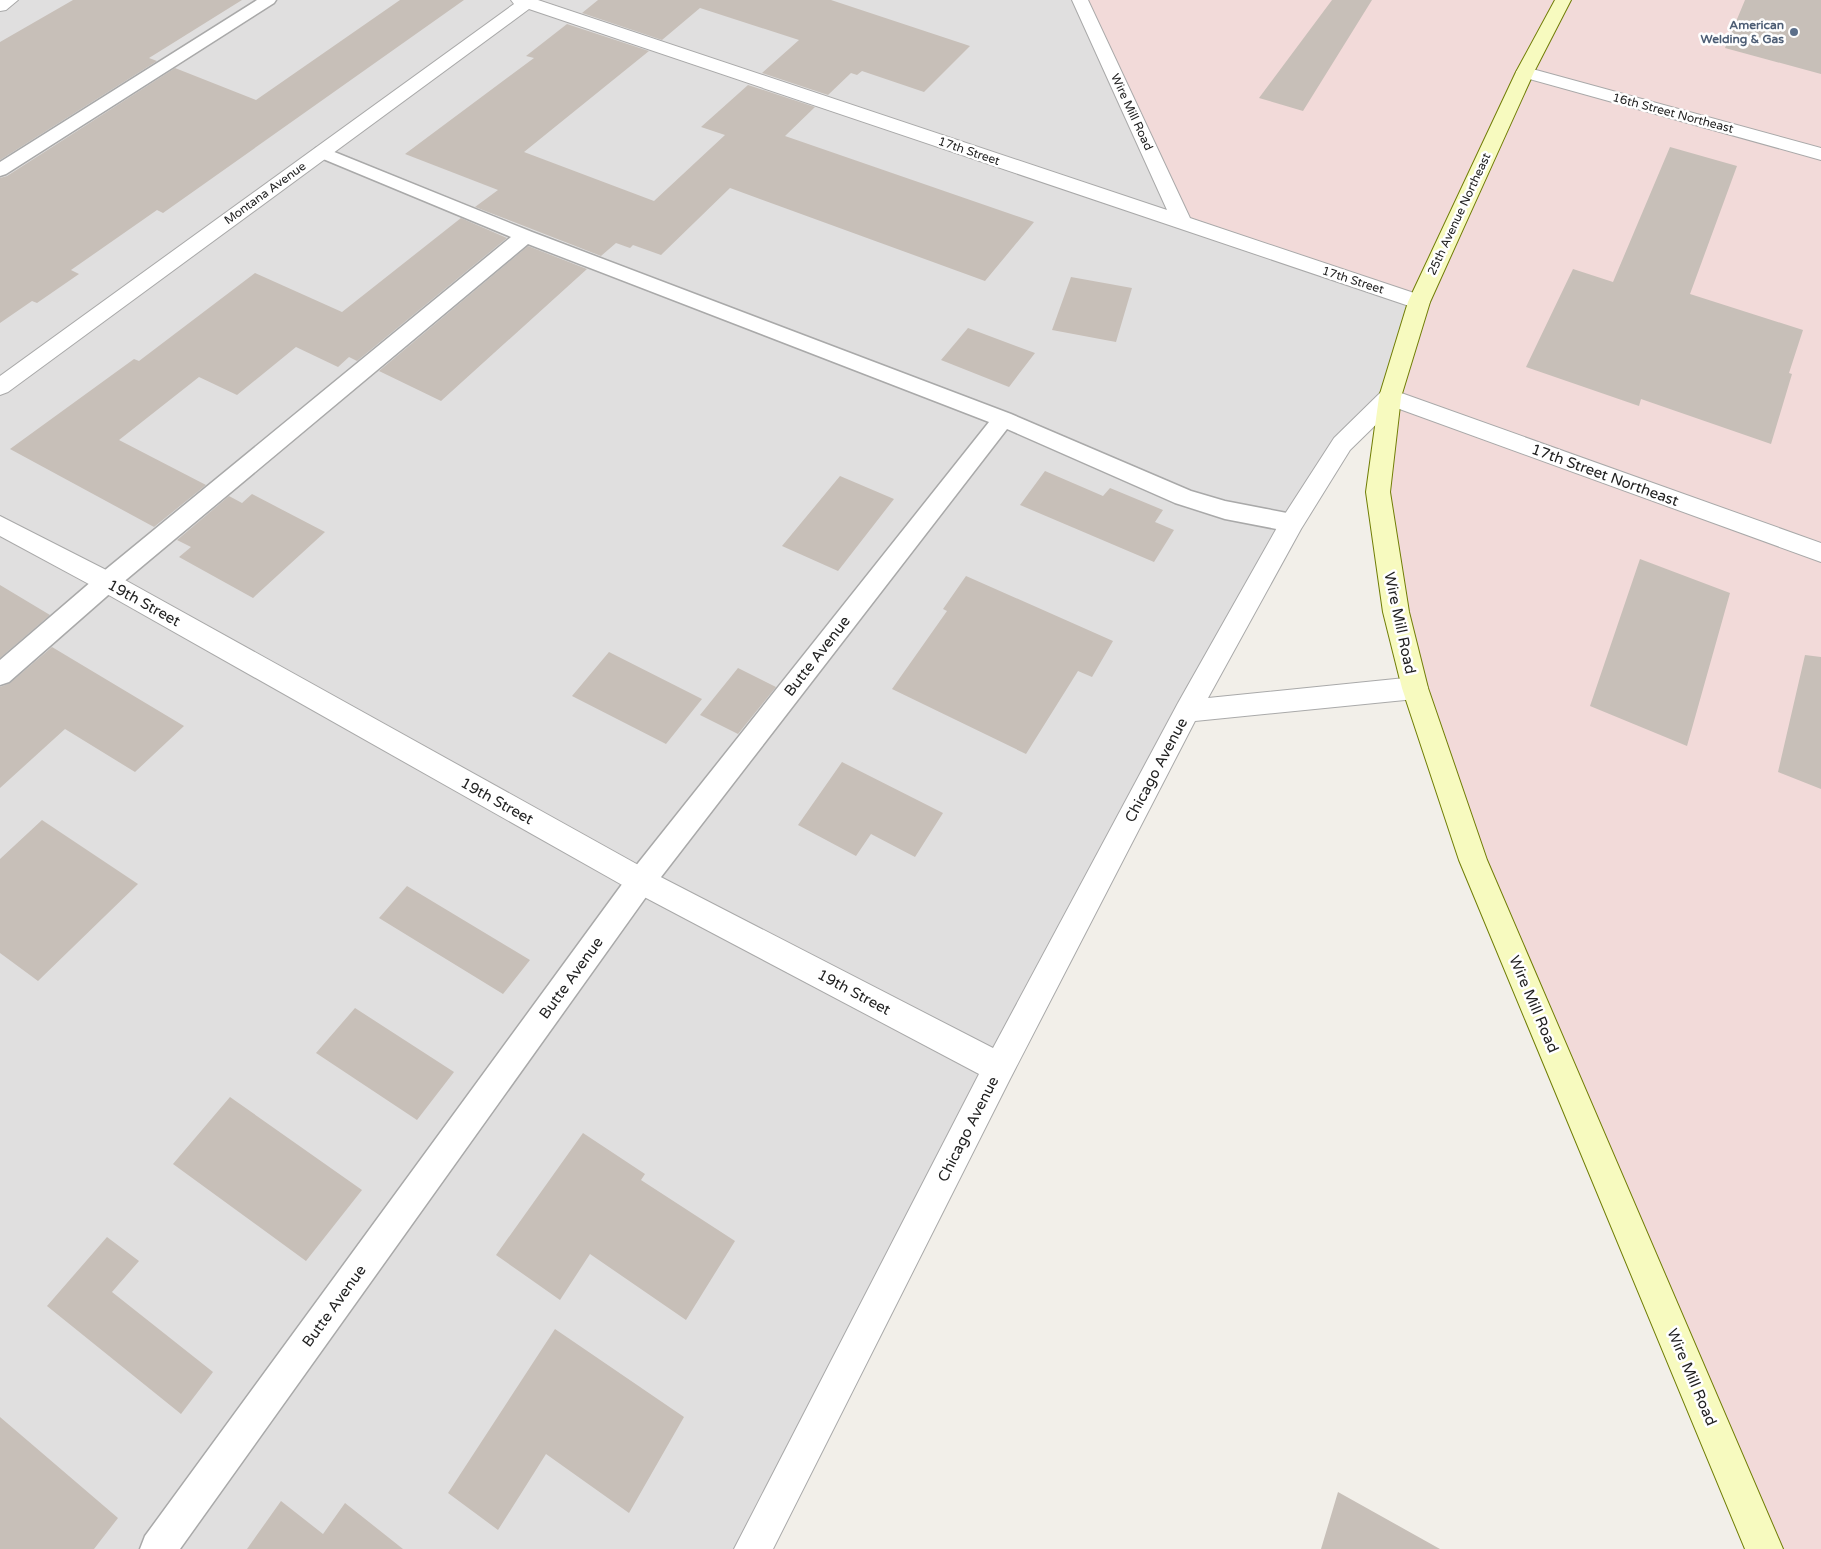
<svg xmlns="http://www.w3.org/2000/svg" width="1821" height="1549" viewBox="0 0 1821 1549" font-family="'Varela Round',sans-serif">
<style>
.residential{fill:#e0dfdf}
.commercial{fill:#f2dad9}
.building{fill:#c7bfb8}
.lines{fill:none;stroke-linecap:round;stroke-linejoin:round}
.lane-casing{stroke:#a9a9a9;stroke-width:3}
.street-casing{stroke:#a9a9a9;stroke-width:2}
.secondary-casing{stroke:#707d05;stroke-width:2}
.lane{fill:#fff;fill-rule:evenodd}
.street{fill:#fff;fill-rule:evenodd}
.secondary{fill:#f7fabf;fill-rule:evenodd}
.service-dot{fill:#5c6f8a;stroke:#fff;stroke-width:2}
.labels{text-anchor:middle;stroke-width:5;stroke-linejoin:round;paint-order:stroke}
.far-service-label{font-size:12px;font-weight:bold;fill:#4e5e75;stroke:#fff;text-anchor:end}
.far-street-label{font-size:12px;fill:#222;stroke:#fff}
.street-label{font-size:15px;fill:#222;stroke:#fff}
</style>
<rect width="100%" height="100%" fill="#f2efe9"/>
<!-- residential -->
<path class="residential" d="M0,0H1076L1419,302L1390,397L1342,444L751,1549H0Z"/>
<!-- commercial -->
<path class="commercial" d="M1076,0H1821V1549H1766L1415,688L1378,492L1419,302L1183,224Z"/>
<!-- building -->
<path class="building" d="M73,0H242L149,58L157,61L0,160V42Z
M400,0H464L163,213L157,210L71,270L79,274L37,303L32,301L0,323V178L7,176L175,68L256,100Z
M598,0H831L970,46L924,92L862,71L857,75L851,73L828,95L762,73L799,40L700,8L662,40L582,13Z
M1332,0H1372L1303,111L1259,98Z
M1745,0H1821V74L1725,48Z
M567,24L649,51L524,152L654,201L725,135L701,127L748,85L815,107L785,136L1034,222L985,281L730,188L661,255L633,245L630,248L616,243L601,256L475,207L498,190L405,154L534,58L526,56Z
M1670,147L1737,166L1690,294L1803,330L1789,373L1792,374L1771,444L1641,399L1639,406L1526,367L1573,269L1613,282Z
M461,218L507,238L357,361L349,357L338,367L296,347L237,395L199,377L119,440L206,485L154,527L10,449L134,359L139,361L255,273L342,312Z
M528,246L587,269L441,401L379,371Z
M1071,277L1132,288L1116,342L1052,330Z
M968,328L1035,353L1009,387L941,360Z
M1045,471L1103,496L1110,488L1163,510L1155,522L1174,530L1154,562L1020,505Z
M840,476L894,499L838,571L782,546Z
M252,494L325,532L253,598L179,557L191,547L177,540L229,496L242,503Z
M1640,559L1730,593L1687,746L1590,706Z
M966,576L1113,641L1092,677L1078,671L1026,754L892,689L947,611L943,609Z
M0,585L50,615L0,658Z
M52,647L184,726L135,772L65,729L0,788V687L10,683Z
M609,652L702,699L666,744L572,696Z
M1805,655L1821,657V789L1778,772Z
M738,668L776,687L738,734L700,715Z
M842,762L943,813L915,857L871,834L856,856L798,825Z
M42,820L138,884L38,981L0,953V859Z
M407,886L530,960L503,994L379,918Z
M355,1008L454,1072L417,1120L316,1053Z
M230,1097L362,1190L306,1261L173,1164Z
M583,1133L645,1174L641,1180L735,1241L686,1320L590,1254L560,1300L496,1255Z
M107,1237L139,1261L112,1292L213,1372L181,1414L47,1306Z
M555,1329L684,1417L629,1513L546,1454L498,1530L448,1493Z
M0,1417L118,1518L94,1549H0Z
M1338,1492L1440,1549H1321Z
M281,1501L323,1534L345,1503L403,1549H247Z"/>
<g class="lines">
<!-- lane casing -->
<g class="lane-casing">
<path id="lane" d="M257,0H276L274,3L6,174L0,176V162Z
M322,147L532,232L1011,414L1191,491L1225,501L1292,514L1300,517L1303,523L1300,529L1292,532L1225,519L1175,503L1007,429L651,890L180,1549H140L145,1536L631,872L989,422L528,244L115,589L9,682L0,685V660L99,575L511,237L316,156L313,152L316,148Z"/>
</g>
<!-- street casing -->
<g class="street-casing">
<path id="street" d="M0,0H18L6,10L0,11Z
M511,0H538L1167,210L1072,0H1088L1190,218L1426,297L1430,302L1426,307L1419,309L1412,307L529,9L8,392L0,395V376L514,4Z
M1525,67L1821,148V160L1519,76L1516,72L1519,68Z
M1390,389L1821,543V562L1394,407L1350,450L1301,529L1208,698L1415,677L1424,680L1428,688L1424,696L1415,699L1195,721L1010,1079L773,1549H734L979,1074L631,890L98,589L0,536V516L116,575L651,872L993,1048L1178,703L1283,517L1334,438L1382,391Z"/>
</g>
<!-- secondary casing -->
<g class="secondary-casing">
<path id="secondary" d="M1555,0H1571L1534,72L1430,302L1401,397L1390,492L1409,612L1428,688L1487,860L1783,1549H1745L1459,860L1402,688L1383,612L1366,492L1379,397L1408,302L1516,72Z"/>
</g>
<!-- lane -->
<use href="#lane" class="lane"/>
<!-- street -->
<use href="#street" class="street"/>
<!-- secondary -->
<use href="#secondary" class="secondary"/>
</g>
<!-- markers -->
<circle class="service-dot" cx="1794" cy="32" r="5"/>
<g class="labels">
<!-- far-service labels -->
<g class="far-service-label">
<text x="1784" y="29">American<tspan x="1784" dy="14">Welding &amp; Gas</tspan></text>
</g>
<!-- far-street labels -->
<g class="far-street-label">
<text transform="translate(1132 112) rotate(65)" y="4">Wire Mill Road</text>
<text transform="translate(1673 113) rotate(15)" y="4">16th Street Northeast</text>
<text transform="translate(969 151) rotate(19)" y="4">17th Street</text>
<text transform="translate(265 193) rotate(-36)" y="4">Montana Avenue</text>
<text transform="translate(1459 214) rotate(-65)" y="4">25th Avenue Northeast</text>
<text transform="translate(1353 280) rotate(18)" y="4">17th Street</text>
</g>
<!-- street labels -->
<g class="street-label">
<text transform="translate(1605 475) rotate(20)" y="5">17th Street Northeast</text>
<text transform="translate(144 603) rotate(29)" y="5">19th Street</text>
<text transform="translate(1400 623) rotate(78)" y="5">Wire Mill Road</text>
<text transform="translate(817 656) rotate(-52)" y="5">Butte Avenue</text>
<text transform="translate(1156 770) rotate(-62)" y="5">Chicago Avenue</text>
<text transform="translate(497 801) rotate(29)" y="5">19th Street</text>
<text transform="translate(571 978) rotate(-54)" y="5">Butte Avenue</text>
<text transform="translate(854 992) rotate(28)" y="5">19th Street</text>
<text transform="translate(1534 1004) rotate(67)" y="5">Wire Mill Road</text>
<text transform="translate(968 1129) rotate(-63)" y="5">Chicago Avenue</text>
<text transform="translate(334 1306) rotate(-54)" y="5">Butte Avenue</text>
<text transform="translate(1692 1377) rotate(67)" y="5">Wire Mill Road</text>
</g>
</g>
</svg>
